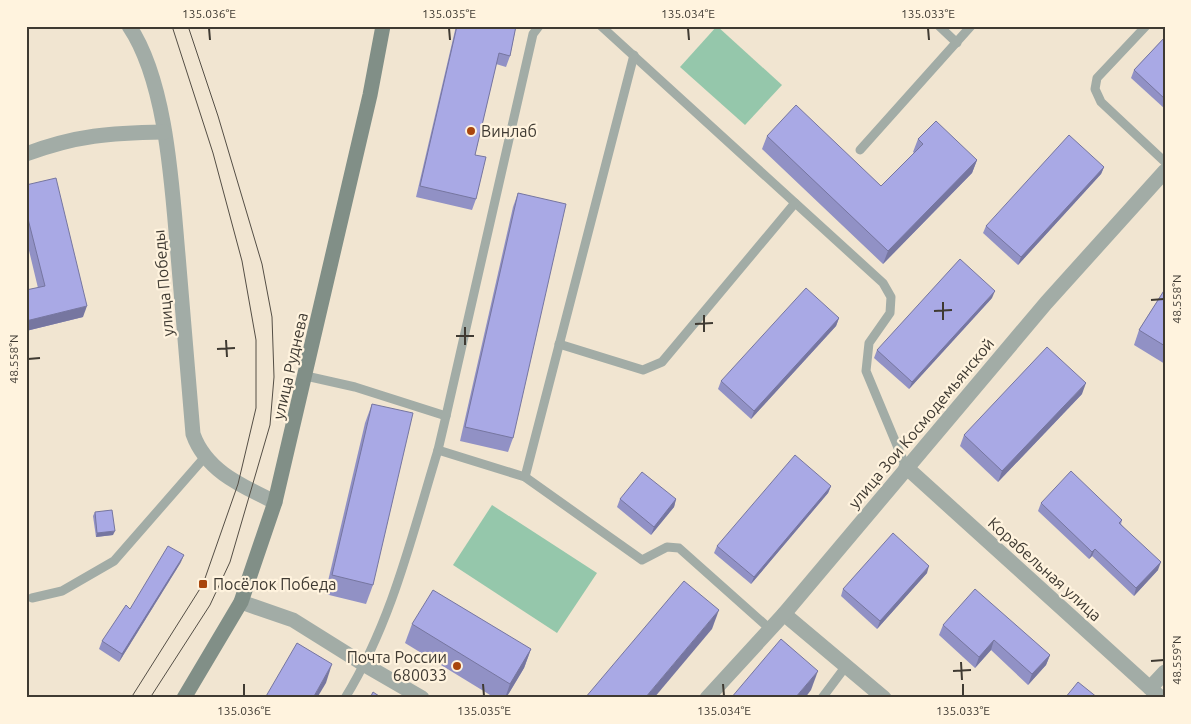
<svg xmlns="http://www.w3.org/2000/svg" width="1191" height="724" font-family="Ubuntu,sans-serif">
<rect width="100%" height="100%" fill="#f1e5d1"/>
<g fill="#95c7ab">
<polygon points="717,26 782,85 745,125 680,67"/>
<polygon points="492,505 597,573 557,633 453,565"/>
</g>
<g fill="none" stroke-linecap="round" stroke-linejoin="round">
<g stroke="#a2aca6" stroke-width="9">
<polyline points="601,26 883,283 891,297 890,313 869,343 866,371 906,467"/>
<polyline points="939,26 957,43"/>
<polyline points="1146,26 1097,78 1095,89 1101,102 1165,162"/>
<polyline points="860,150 971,26"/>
<polyline points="559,344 643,370 662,362 795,203"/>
<polyline points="306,376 355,387 446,416 438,450 525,477 642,560 667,547 679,548 770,629"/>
<polyline points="446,416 533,34 539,26"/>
<polyline points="525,477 634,55"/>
<polyline points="32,598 62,591 114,561 204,458"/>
<path d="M345,698C392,622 412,535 438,450"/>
<polyline points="822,698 846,666"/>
</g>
<g stroke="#a2aca6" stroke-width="15">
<path d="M129,26C167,82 172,188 178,255C183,315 188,374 193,434C206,471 242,486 275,502"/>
<path d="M26,154C77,135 110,133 164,132"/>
<polyline points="906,467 1161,698"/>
<polyline points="241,602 293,620 365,665 422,698"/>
<polyline points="784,614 884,698"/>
<polyline points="1150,688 1165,672"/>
<polyline points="707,698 784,614 1046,303 1165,171"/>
</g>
<polyline stroke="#818f87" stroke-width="15" points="184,698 241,602 275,502 370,95 383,26"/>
<g stroke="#544e45" stroke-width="1">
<polyline points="131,698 203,584 238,484 256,408 256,340 242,261 213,153 172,26"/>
<polyline points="150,698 210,605 230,562 270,425 274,377 272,317 262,264 218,116 188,26"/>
</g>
</g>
<g fill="#9191c5">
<polygon points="456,26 516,26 510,56 506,67 496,64 475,155 476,199 472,210 416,197"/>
<polygon points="1165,37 1165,109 1131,78 1134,70"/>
<polygon points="767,136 881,186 914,153 913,152 918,139 977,160 972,173 883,264 762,149"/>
<polygon points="1104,167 1101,174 1018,265 983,233 986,226"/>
<polygon points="26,185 83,317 26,331 26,290 38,288 26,238"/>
<polygon points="518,193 513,438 508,452 460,441 513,207"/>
<polygon points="1165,289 1165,364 1134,345 1139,330"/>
<polygon points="992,298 909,389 874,358 877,350"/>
<polygon points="839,318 836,326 751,419 718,389 721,381"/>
<polygon points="1082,394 998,482 960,446 964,435"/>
<polygon points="372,404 373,585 366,604 325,594 365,423"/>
<polygon points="831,486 828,493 751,584 714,553 717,546"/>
<polygon points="620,499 676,499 674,507 651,535 617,507"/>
<polygon points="1041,503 1122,520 1121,524 1158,570 1134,596 1092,556 1089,559 1038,511"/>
<polygon points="95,512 113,535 96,537 93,516"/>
<polygon points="181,562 119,662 99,649 102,641"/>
<polygon points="927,573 877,629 841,596 843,589"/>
<polygon points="412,624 531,649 524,668 506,698 495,698 405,643"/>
<polygon points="943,625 1050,655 1046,665 1028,685 991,650 975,668 939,635"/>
</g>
<g fill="#7676a0">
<polygon points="977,160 972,173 883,264 888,251"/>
<polygon points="1104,167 1101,174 1018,265 1021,257"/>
<polygon points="995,291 992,298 909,389 912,382"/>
<polygon points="87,306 83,317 26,331 26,321"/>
<polygon points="839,318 836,326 751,419 754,411"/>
<polygon points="1086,383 1082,394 998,482 1002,471"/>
<polygon points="831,486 828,493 751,584 754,577"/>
<polygon points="676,499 674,507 651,535 654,527"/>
<polygon points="115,531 113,535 96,537 97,533"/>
<polygon points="1095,549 1092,556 1089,559 1092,552"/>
<polygon points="184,555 181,562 119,662 122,654"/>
<polygon points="1161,562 1158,570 1134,596 1136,588"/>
<polygon points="929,566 927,573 877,629 880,621"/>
<polygon points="719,610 712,629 654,698 645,698"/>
<polygon points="994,640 991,650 975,668 979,657"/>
<polygon points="531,649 524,668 506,698 505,698 510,684"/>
<polygon points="1050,655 1046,665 1028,685 1032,674"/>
<polygon points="332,664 326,683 317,698 313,698"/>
<polygon points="818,671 811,690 805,698 795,698"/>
</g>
<g fill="#a9a9e5" stroke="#7676a0">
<polygon points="457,26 516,26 510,56 499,53 475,155 486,157 476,199 420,186"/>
<polygon points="1165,37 1165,99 1134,70"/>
<polygon points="796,105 881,186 923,144 918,139 936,121 977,160 888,251 767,136"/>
<polygon points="1069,135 1104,167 1021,257 986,226"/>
<polygon points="56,178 87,306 26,321 26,290 45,286 26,211 26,185"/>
<polygon points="518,193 566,204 513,438 465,427"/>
<polygon points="960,259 995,291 912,382 877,350"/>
<polygon points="806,288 839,318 754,411 721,381"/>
<polygon points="1165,289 1165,346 1139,330"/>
<polygon points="1047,347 1086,383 1002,471 964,435"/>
<polygon points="372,404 413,413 373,585 332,575"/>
<polygon points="795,455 831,486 754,577 717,546"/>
<polygon points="1071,471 1122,520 1119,523 1161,562 1136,588 1095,549 1092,552 1041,503"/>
<polygon points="642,472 676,499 654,527 620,499"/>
<polygon points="112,510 115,531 97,533 95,512"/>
<polygon points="893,533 929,566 880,621 843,589"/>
<polygon points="168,546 184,555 122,654 102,641 126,605 130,609"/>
<polygon points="684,581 719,610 645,698 585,698"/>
<polygon points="975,589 1050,655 1032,674 994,640 979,657 943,625"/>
<polygon points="433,590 531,649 510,684 412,624"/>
<polygon points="781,639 818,671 795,698 731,698"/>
<polygon points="297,643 332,664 313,698 265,698"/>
<polygon points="1078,682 1098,698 1065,698"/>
<polygon points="373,692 382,698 370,698"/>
</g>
<path fill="none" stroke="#3f3a32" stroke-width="2" d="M209,28L210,40M449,28L450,40M688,28L689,40M928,28L929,40M1151,300L1164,299M943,302V320M934,311L952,310M704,315V332M695,324L713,323M465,327V345M456,336H474M226,340L227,357M217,349L235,348M28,359L40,358M1151,661L1164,660M961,662L962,680M953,671L971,670M244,684V696M483,684L484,696M723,684L724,696M963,684V696"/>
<g fill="#a9460d" stroke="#fff3de" stroke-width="2">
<circle cx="471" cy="131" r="5"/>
<rect x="198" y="579" width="10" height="10" rx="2.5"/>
<circle cx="457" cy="666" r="5"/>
</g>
<g text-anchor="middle" stroke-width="4.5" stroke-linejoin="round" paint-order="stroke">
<g font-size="16" fill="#3f3a32" stroke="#fff3de" text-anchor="start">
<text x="481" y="137">Винлаб</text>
<text x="213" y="590">Посёлок Победа</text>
<text x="447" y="663" text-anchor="end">Почта России<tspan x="447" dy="18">680033</tspan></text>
</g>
<g font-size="16" fill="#3f3a32" stroke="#fff3de">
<text transform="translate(163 283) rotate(-95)" y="6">улица Победы</text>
<text transform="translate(290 366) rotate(-77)" y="6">улица Руднева</text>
<text transform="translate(921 423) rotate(-50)" y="6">улица Зои Космодемьянской</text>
<text transform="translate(1045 569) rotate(42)" y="6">Корабельная улица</text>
</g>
</g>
<rect width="1191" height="724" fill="none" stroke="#fff3de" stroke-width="55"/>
<rect x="28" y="28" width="1136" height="668" fill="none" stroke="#3f3a32" stroke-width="2"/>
<g font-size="12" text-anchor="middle" fill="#3f3a32">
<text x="209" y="18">135.036°E</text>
<text x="449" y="18">135.035°E</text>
<text x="688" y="18">135.034°E</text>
<text x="928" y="18">135.033°E</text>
<text transform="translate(1177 299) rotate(-90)" y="4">48.558°N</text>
<text transform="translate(14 359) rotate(-90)" y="4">48.558°N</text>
<text transform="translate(1177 660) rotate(-90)" y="4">48.559°N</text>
<text x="244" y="715">135.036°E</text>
<text x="484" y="715">135.035°E</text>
<text x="724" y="715">135.034°E</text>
<text x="963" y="715">135.033°E</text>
</g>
</svg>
